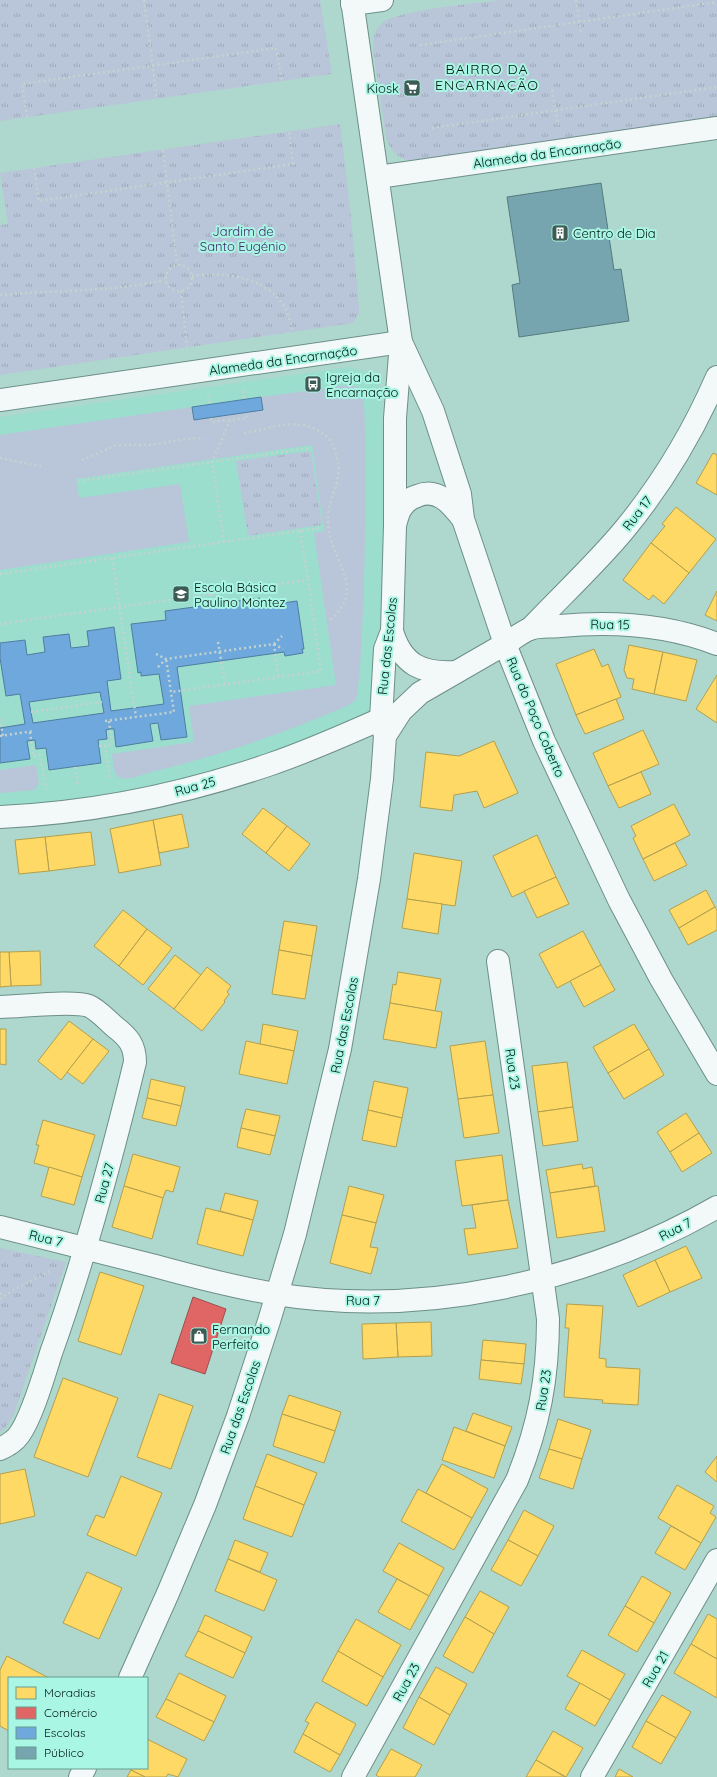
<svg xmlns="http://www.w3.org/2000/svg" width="717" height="1777" font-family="Quicksand,sans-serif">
<defs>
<pattern id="park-tufts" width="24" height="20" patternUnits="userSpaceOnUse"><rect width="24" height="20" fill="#b9c5d9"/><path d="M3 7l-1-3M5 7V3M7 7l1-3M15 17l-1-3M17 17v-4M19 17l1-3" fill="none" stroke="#9da8b9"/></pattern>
</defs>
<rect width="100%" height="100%" fill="#aed8ce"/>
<polygon fill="#9bdece" points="349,367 364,371 371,375 380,387 382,395 384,547 379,669 371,711 366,716 324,737 142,793 0,811 0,417"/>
<g fill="#b9c5d9">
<path d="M349,385C354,386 359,387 362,392C370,409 364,681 356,700L349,705C284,733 219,756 151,772C143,774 125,782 118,777C113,773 113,760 112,754L194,742L189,706L336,685L314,533L324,531L312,445L76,479L79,498L180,484L189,542L0,570V435L192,407L194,420L263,410L261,397Z"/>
<polygon points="36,765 39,783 35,790 0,793 0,770"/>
</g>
<g fill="url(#park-tufts)">
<polygon points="0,0 320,0 332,74 0,121"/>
<path d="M502,0H717V120L411,162C397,157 390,151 386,137L373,49C373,40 374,31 381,24C395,10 479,3 502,0Z"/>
<polygon points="340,124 350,208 359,307 359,313 353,323 0,375 0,225 8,224 0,173"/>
<polygon points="311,451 322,525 248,536 236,461"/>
<polygon points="0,1248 66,1262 14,1414 6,1427 0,1432"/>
</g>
<g fill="#ffd966" stroke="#b29f4d">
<polygon points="713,453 717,455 717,495 696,483"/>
<polygon points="676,507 716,539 689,573 651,543 665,526 662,524"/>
<polygon points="651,543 689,573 664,604 653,595 649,600 623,580"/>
<polygon points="717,591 717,621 705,615"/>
<polygon points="629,645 663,652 654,694 632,689 634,679 627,678 624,670"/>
<polygon points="594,649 602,667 608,664 621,697 576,715 556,664"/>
<polygon points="663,652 697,660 686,701 654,694"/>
<polygon points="717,675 717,723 696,709"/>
<polygon points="616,699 624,719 585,734 576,715"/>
<polygon points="643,730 659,764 608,786 593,753"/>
<polygon points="494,741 518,793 484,808 477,791 454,795 452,811 420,807 426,752 459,756"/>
<polygon points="641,772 651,794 619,808 608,786"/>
<polygon points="674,804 690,835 643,859 633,838 636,836 631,826"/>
<polygon points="263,808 287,826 266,853 242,834"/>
<polygon points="182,814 189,847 159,853 153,820"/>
<polygon points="153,820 161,865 119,873 110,829"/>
<polygon points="287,826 310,844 289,871 266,853"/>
<polygon points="91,832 95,865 49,871 45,837"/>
<polygon points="537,835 556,877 512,897 493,856"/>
<polygon points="45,837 49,871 19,874 15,840"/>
<polygon points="675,843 687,865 654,881 643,859"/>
<polygon points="414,853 462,861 455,906 407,899"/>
<polygon points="556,877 569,904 537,918 524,891"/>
<polygon points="706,890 715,907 679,928 669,910"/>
<polygon points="407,899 442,904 438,934 402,928"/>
<polygon points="715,907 717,910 717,930 688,945 679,928"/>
<polygon points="123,910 147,929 119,966 94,946"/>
<polygon points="284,921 317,926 312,956 279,950"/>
<polygon points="147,929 172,948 143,985 119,966"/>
<polygon points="583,931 601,965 557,988 539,954"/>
<polygon points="279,950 312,956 305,999 272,994"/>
<polygon points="40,951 41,985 11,986 9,952"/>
<polygon points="0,952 9,952 11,986 0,987"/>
<polygon points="175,955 201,975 174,1009 148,989"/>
<polygon points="601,965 615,990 584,1007 570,981"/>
<polygon points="207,967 231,986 227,992 229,994 224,1001 225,1002 202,1031 174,1009"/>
<polygon points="398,972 441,979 435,1011 390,1003 393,984 396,985"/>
<polygon points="390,1003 442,1012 436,1048 383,1039"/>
<polygon points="69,1021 93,1039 61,1080 38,1061"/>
<polygon points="263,1024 298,1031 294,1051 260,1044"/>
<polygon points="634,1024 649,1049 608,1073 593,1047"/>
<polygon points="0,1029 6,1029 6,1065 0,1064"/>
<polygon points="93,1039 109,1051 83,1084 67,1072"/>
<polygon points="246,1041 294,1051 287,1084 239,1074"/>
<polygon points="485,1041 493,1095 458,1099 450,1046"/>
<polygon points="649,1049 664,1075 624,1099 608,1073"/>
<polygon points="567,1062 573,1107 538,1112 532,1066"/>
<polygon points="151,1079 185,1087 181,1106 147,1098"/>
<polygon points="374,1081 408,1088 402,1118 368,1110"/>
<polygon points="493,1095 499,1133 464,1138 458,1099"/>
<polygon points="147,1098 181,1106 176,1126 142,1118"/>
<polygon points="573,1107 578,1141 543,1146 538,1112"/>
<polygon points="246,1109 280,1116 275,1136 241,1128"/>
<polygon points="368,1110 402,1118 396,1147 362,1140"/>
<polygon points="686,1113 699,1133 670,1152 657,1132"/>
<polygon points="43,1120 95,1135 82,1177 34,1163 39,1145 36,1145"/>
<polygon points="241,1128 275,1136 270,1155 237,1147"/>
<polygon points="699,1133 712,1153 682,1172 670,1152"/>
<polygon points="133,1154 180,1167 173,1192 166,1190 163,1198 124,1186"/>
<polygon points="502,1155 508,1200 462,1206 455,1161"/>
<polygon points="582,1164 583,1169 592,1167 595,1186 550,1193 546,1170"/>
<polygon points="49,1167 82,1177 74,1205 41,1196"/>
<polygon points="124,1186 163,1198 152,1239 112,1227"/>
<polygon points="349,1186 384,1195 376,1223 342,1215"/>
<polygon points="598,1186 605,1231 557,1238 550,1193"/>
<polygon points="225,1193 258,1201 253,1220 220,1211"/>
<polygon points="508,1200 518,1248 468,1255 464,1229 476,1228 472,1205"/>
<polygon points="206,1208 253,1220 243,1256 197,1244"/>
<polygon points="342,1215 376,1223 370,1247 378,1248 371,1274 330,1263"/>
<polygon points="686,1246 702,1278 670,1292 655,1260"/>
<polygon points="655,1260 670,1292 638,1307 623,1275"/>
<polygon points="100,1272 144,1286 121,1355 78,1341"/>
<polygon points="567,1304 603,1306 599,1358 606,1359 606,1367 640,1369 638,1405 602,1403 603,1400 564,1397 569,1328 565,1328"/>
<polygon points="431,1322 432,1356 398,1357 396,1323"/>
<polygon points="396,1323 398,1357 363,1359 362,1324"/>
<polygon points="483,1340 526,1344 524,1364 481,1360"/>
<polygon points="481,1360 524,1364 521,1384 479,1379"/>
<polygon points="63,1378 118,1398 88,1477 34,1457"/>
<polygon points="159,1394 193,1406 171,1469 137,1457"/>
<polygon points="289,1395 341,1412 335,1431 282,1414"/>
<polygon points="473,1413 512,1427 505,1446 466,1431"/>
<polygon points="282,1414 335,1431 324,1463 273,1446"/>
<polygon points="558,1419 591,1430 582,1459 549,1449"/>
<polygon points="454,1427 505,1446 494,1478 442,1460"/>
<polygon points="549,1449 582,1459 573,1489 539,1478"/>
<polygon points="267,1454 317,1473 304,1505 255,1486"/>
<polygon points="717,1456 717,1482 705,1472"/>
<polygon points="442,1464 488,1489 472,1518 426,1493"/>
<polygon points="25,1469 35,1516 0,1524 0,1474"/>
<polygon points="121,1476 162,1493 136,1556 87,1535 96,1515 104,1518"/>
<polygon points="677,1485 714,1506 710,1513 716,1517 701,1543 658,1518"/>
<polygon points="255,1486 304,1505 292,1537 243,1519"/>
<polygon points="418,1489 472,1518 454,1550 401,1521"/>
<polygon points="524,1510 554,1526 538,1556 508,1540"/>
<polygon points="671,1526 701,1543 685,1570 655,1553"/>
<polygon points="235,1540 268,1553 260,1572 228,1559"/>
<polygon points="508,1540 538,1556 521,1586 491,1570"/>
<polygon points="399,1543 444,1568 429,1596 383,1571"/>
<polygon points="228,1559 277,1580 264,1611 215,1591"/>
<polygon points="87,1572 122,1588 99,1639 63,1623"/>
<polygon points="642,1576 671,1593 654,1623 625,1606"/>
<polygon points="397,1579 429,1596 410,1630 378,1612"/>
<polygon points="480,1591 509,1607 494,1634 465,1617"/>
<polygon points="625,1606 654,1623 637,1652 608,1635"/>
<polygon points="708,1614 717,1619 717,1659 691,1644"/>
<polygon points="205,1615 252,1637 245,1653 198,1631"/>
<polygon points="465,1617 494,1634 473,1673 443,1656"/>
<polygon points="356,1619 401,1645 383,1677 338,1651"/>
<polygon points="198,1631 245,1653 233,1678 185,1656"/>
<polygon points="691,1644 717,1659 717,1698 674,1673"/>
<polygon points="582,1650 625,1674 610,1700 567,1676"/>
<polygon points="338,1651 383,1677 367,1706 322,1681"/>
<polygon points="7,1656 49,1678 9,1678 9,1731 0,1726 0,1670"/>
<polygon points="436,1667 467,1684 450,1715 419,1697"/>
<polygon points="179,1673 226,1696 214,1722 166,1699"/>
<polygon points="580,1683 610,1700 595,1726 565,1709"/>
<polygon points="662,1695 691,1712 676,1738 646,1721"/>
<polygon points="419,1697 450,1715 434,1745 403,1728"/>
<polygon points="166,1699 214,1722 204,1741 156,1717"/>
<polygon points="316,1702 356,1724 340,1755 303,1734 309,1723 305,1721"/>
<polygon points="646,1721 676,1738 661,1764 632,1747"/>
<polygon points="553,1731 583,1748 566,1777 536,1760"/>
<polygon points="303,1734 340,1755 330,1772 294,1752"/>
<polygon points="147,1739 187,1759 178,1777 168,1774 166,1777 145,1777 131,1770 132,1768 147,1768"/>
<polygon points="391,1749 422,1765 415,1777 379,1777 376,1775"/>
<polygon points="536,1760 565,1777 526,1777"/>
<polygon points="619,1769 633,1777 615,1777"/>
<polygon points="131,1770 145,1777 127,1777"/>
</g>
<polygon fill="#e06666" stroke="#9d4f4d" points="193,1297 226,1309 205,1374 171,1363"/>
<g fill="#6fa8dc" stroke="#4e7d9f" fill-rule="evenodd">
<polygon points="261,397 263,410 194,420 192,407"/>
<path d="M260,598L261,606L297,601L304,649H302L303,653L285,656L284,652L177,667L187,737L161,740L158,723L150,724L153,741L116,747L114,729H110L106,730L107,739L98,740L101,763L49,770L46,748L36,749L35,740L27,741L30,759L0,763V728L25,724L20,694L6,696L0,658V643L25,640L27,655L45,652L43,637L69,634L71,648L89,646L87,631L114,627L121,679L107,681L111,711L164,704L159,674L141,676V672L138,673L131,624L166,620L165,611ZM100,692L104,713L33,723L29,702Z"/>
</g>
<polygon fill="#76a5af" stroke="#537b80" points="601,183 614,270 621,269 629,321 519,337 512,285 520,283 507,197"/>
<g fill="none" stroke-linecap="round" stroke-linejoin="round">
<g stroke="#6d8f88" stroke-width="24">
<g id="minor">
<path d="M530,629C561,596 595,565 624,530C662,484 693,432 717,377"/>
<path d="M505,644C513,639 521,633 529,629C537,626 550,627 560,626C614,621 666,624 717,644"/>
<path d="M0,817C92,813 184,794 271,764C309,751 345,735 381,719"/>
<path d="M0,1007C20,1007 73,1000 89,1006C98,1010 107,1020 115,1027C128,1037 135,1045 135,1062C111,1161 85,1258 51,1353C44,1375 32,1417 19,1435C14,1442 8,1445 0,1449"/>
<path d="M0,1227C52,1240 104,1253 155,1266C195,1277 235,1287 275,1294C425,1318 586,1282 717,1207"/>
<polyline points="130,1678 168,1593 205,1505 238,1416 269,1321 295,1234 340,1049 369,879 382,779 385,736 381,719 385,649 392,631 395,525 395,418 401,342"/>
<polyline points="80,1777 85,1768"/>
<path d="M353,1777L517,1480C539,1425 548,1378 548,1319L498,961"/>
<polyline points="592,1777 717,1560"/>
</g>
</g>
<g stroke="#6d8f88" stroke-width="24">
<g id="tertiary">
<polyline points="352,0 401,342 433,411 460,494 463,519 505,644 544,741 619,900 661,979 717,1074"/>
<polyline points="352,4 382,0"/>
<polyline points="378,177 717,128"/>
<polyline points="0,400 401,342"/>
<path d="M395,525C397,519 398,512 402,507C405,502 411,498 417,496C438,487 451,504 463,519"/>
<path d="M392,631C402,665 422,674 456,672"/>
<polyline points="385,736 401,711 420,693 505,644"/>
</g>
</g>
<g stroke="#c5d3cf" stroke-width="2.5" stroke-dasharray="2 3" stroke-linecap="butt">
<polyline points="144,0 157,99"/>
<polyline points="576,0 581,34"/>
<polyline points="420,45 717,2"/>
<polyline points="552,90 558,125"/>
<polyline points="27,117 22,84 276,48 282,81"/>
<polyline points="432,128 717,87"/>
<polyline points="163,150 177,264"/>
<polyline points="34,168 39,201 293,164 289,132"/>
<circle cx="179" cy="278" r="13"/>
<path d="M192,276C223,271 266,277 284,306C289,314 290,323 293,332"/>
<polyline points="181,291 187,347"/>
<path d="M0,295C55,290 111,292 165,280"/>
<polyline points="243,391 244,400"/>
<polyline points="208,396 210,405"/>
<polyline points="211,418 212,422 247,418 246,413"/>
<path d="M244,433C273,429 299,414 326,436C331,440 335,448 336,454C345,482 327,497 328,522C328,558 369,588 330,620"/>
<polyline points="0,458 44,467"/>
<polyline points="82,460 117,445 150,445 185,439 204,438"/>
<polyline points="78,481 310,448"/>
<polyline points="300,531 308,580"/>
<polyline points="224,542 212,462 230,420"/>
<polyline points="112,558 136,717"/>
<polyline points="0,574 320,528"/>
<polyline points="211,594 213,604"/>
<polyline points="0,624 308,580 321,671 171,692"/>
<polyline points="218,642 225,684"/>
<polyline points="274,644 278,677"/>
<polyline points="274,644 283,649"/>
<polyline points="156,654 166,659 274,644 282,636"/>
<polyline points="158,667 166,659"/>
<polyline points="31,712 102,702"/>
<polyline points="0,719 3,736"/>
<polyline points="105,721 174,712 166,659"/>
<polyline points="109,721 112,744 105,746 110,780"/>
<polyline points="30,732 33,756 40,755 46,789"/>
<polyline points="0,736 34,731"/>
<polyline points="99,746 105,746"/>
<polyline points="75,767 78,784"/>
<polyline points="0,1293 3,1297"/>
<polyline points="0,1299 15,1289 52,1270"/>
</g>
<use href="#minor" stroke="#f3f9f8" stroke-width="22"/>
<use href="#tertiary" stroke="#f3f9f8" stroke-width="22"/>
</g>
<defs>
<g id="supermarket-square" transform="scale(0.9)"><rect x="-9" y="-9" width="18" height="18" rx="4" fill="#3d5b54" stroke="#aaf6e4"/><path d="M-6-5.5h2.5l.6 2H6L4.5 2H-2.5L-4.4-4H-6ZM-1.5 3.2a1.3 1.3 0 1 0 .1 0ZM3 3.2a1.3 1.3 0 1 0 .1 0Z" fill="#fff"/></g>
<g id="building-square" transform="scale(0.9)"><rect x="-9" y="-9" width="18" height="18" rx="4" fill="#3d5b54" stroke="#aaf6e4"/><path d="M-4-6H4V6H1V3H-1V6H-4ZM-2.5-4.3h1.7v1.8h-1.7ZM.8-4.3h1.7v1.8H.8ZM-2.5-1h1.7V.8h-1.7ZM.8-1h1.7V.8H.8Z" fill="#fff"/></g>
<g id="bus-square" transform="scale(0.9)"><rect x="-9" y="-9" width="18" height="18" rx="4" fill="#3d5b54" stroke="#aaf6e4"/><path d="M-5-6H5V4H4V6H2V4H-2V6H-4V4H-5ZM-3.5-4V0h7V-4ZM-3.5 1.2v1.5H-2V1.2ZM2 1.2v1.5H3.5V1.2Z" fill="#fff"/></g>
<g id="school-square" transform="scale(0.9)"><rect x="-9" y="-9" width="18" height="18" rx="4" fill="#3d5b54" stroke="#aaf6e4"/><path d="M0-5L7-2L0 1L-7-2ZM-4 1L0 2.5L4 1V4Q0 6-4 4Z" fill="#fff"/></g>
<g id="shop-square" transform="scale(0.9)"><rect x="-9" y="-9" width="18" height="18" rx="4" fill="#3d5b54" stroke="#aaf6e4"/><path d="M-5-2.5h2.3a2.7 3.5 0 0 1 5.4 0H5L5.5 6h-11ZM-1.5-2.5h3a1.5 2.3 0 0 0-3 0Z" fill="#fff"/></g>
</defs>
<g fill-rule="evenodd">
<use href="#supermarket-square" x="412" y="88"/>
<use href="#building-square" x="560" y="233"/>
<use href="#bus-square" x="313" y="384"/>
<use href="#school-square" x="181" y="594"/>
<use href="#shop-square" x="199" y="1336"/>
</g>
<g text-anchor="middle" stroke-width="4" stroke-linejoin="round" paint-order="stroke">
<g font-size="13" fill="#001812" stroke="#aaf6e4" text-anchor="start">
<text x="399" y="93" text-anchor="end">Kiosk</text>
<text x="573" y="238">Centro de Dia</text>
<text x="326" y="382">Igreja da<tspan x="326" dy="15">Encarnação</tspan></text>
<text x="194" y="592">Escola Básica<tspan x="194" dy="15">Paulino Montez</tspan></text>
<text x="212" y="1334">Fernando<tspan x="212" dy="15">Perfeito</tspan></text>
</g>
<g font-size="13" fill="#001812" stroke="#aaf6e4">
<text transform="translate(547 153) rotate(-8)" y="5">Alameda da Encarnação</text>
<text transform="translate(283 360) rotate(-8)" y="5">Alameda da Encarnação</text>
<text transform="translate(637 513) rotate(-52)" y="5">Rua 17</text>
<text transform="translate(610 624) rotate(1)" y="5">Rua 15</text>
<text transform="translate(387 646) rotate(-84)" y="5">Rua das Escolas</text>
<text transform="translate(536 717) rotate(67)" y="5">Rua do Poço Coberto</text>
<text transform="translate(195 786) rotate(-15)" y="5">Rua 25</text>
<text transform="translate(344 1025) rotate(-79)" y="5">Rua das Escolas</text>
<text transform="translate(513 1069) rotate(82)" y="5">Rua 23</text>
<text transform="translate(104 1183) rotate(-75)" y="5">Rua 27</text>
<text transform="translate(675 1229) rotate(-27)" y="5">Rua 7</text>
<text transform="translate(46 1238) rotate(14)" y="5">Rua 7</text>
<text x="363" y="1305">Rua 7</text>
<text transform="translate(543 1390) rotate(-81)" y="5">Rua 23</text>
<text transform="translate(240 1407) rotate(-71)" y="5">Rua das Escolas</text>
<text transform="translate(655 1669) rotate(-60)" y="5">Rua 21</text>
<text transform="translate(406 1682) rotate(-61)" y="5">Rua 23</text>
</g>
<g font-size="13" fill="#43296d" stroke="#aaf6e4">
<text x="243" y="236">Jardim de<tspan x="243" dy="15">Santo Eugénio</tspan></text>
</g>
<g font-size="14" letter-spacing="1" fill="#001812" stroke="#aaf6e4">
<text x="487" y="74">BAIRRO DA<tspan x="487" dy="16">ENCARNAÇÃO</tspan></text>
</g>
</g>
<rect x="8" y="1677" width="140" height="92" fill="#aaf6e4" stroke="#669d90"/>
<rect x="16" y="1687" width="20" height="12" fill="#ffd966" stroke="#669d90"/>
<text x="44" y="1697" font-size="12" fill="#001812">Moradias</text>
<rect x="16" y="1707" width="20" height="12" fill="#e06666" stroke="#669d90"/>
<text x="44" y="1717" font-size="12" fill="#001812">Comércio</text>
<rect x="16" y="1727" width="20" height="12" fill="#6fa8dc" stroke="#669d90"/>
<text x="44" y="1737" font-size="12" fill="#001812">Escolas</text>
<rect x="16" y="1747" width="20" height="12" fill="#76a5af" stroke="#669d90"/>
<text x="44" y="1757" font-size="12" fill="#001812">Público</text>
</svg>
